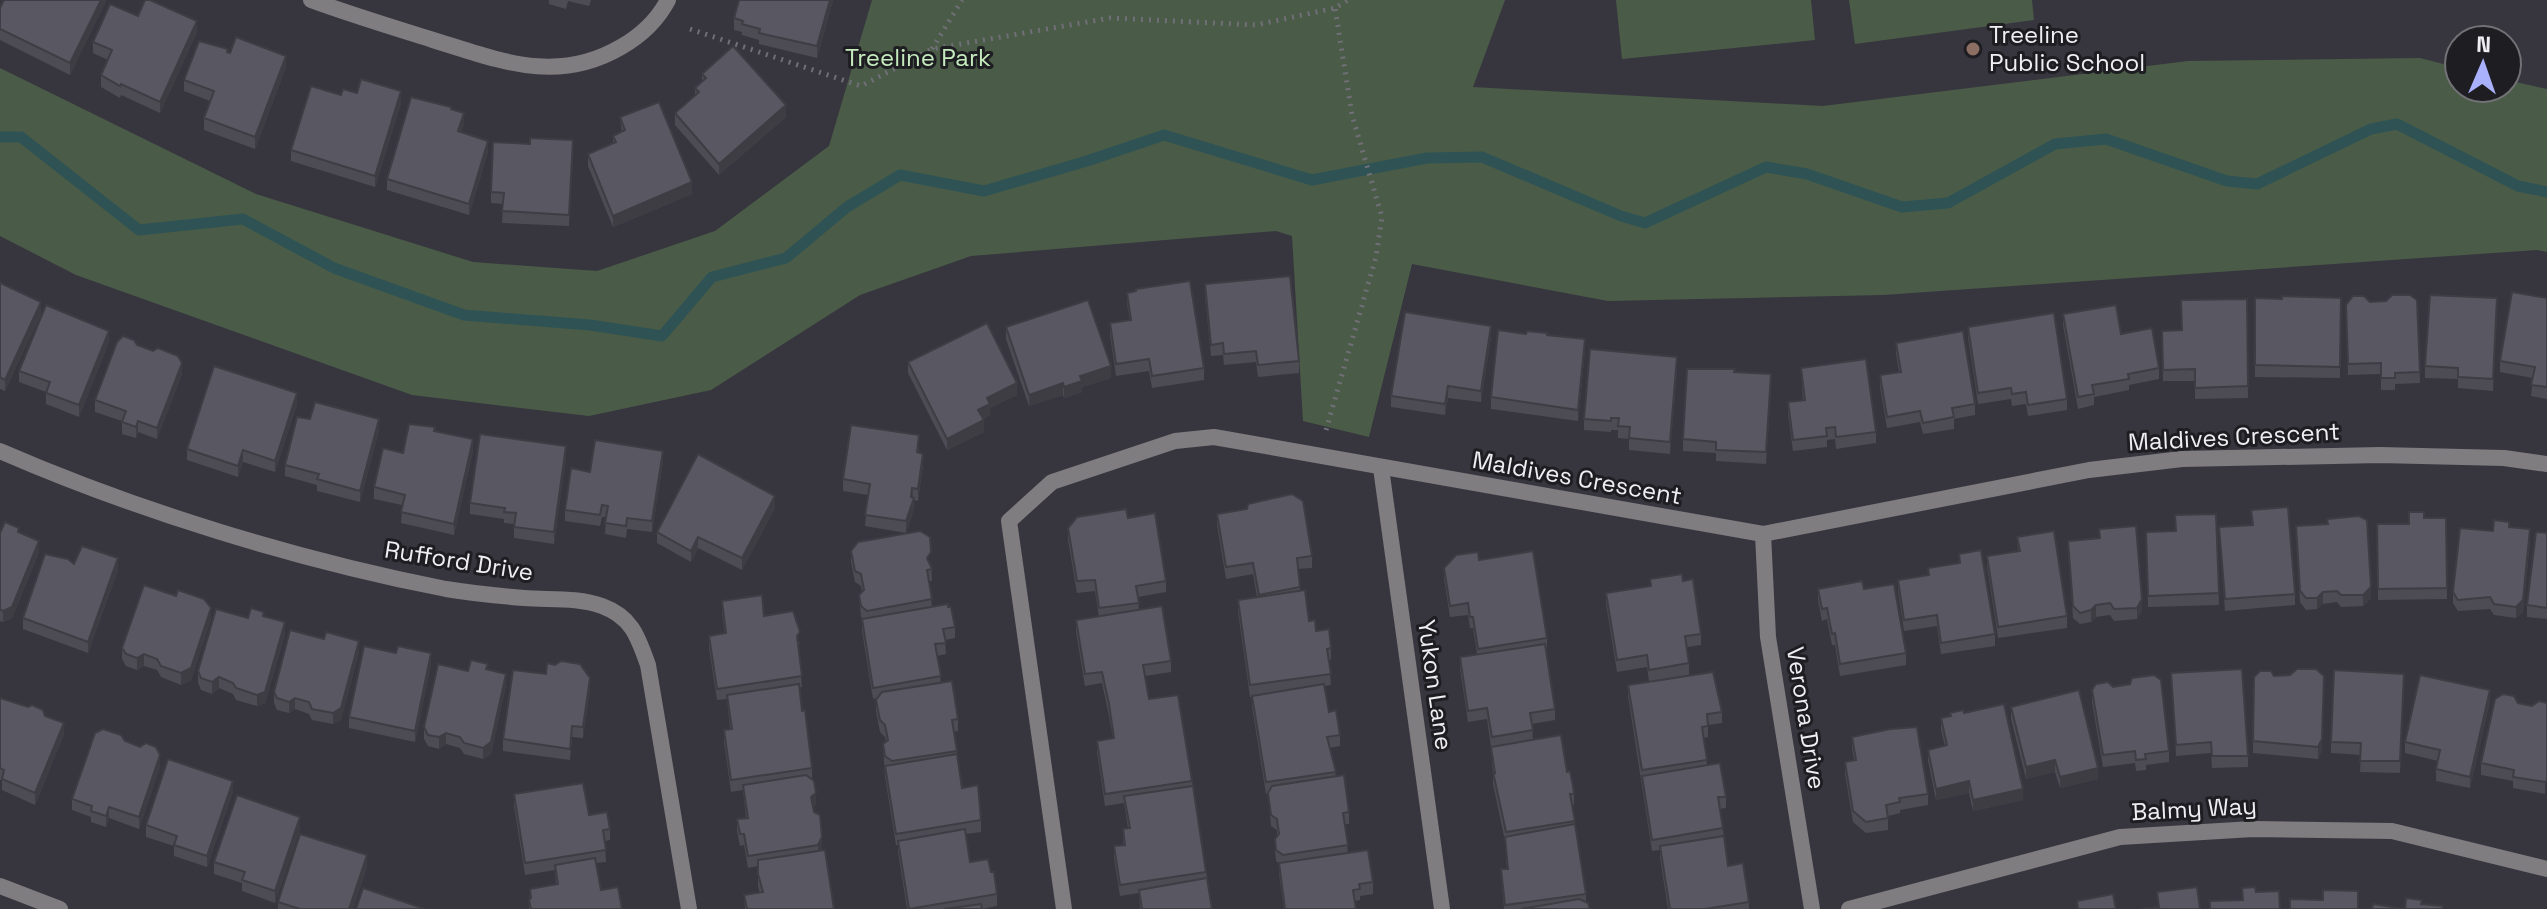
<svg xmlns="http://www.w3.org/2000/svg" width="2547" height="909" font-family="'Space Grotesk',sans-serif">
<rect width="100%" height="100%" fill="#37363f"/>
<g fill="#4a5c47">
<polygon points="872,0 1505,0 1473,87 1823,106 2188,61 2420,58 2459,68 2459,88 2507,88 2507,80 2547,89 2547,252 2537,250 1883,295 1608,301 1412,264 1369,437 1303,421 1292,236 1276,231 971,256 860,295 711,390 589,416 412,395 76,275 0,236 0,68 256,194 473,262 597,271 715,231 829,146"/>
<polygon points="1616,0 1811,0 1815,40 1622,59"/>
<polygon points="1849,0 2032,0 2034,20 1855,44"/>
</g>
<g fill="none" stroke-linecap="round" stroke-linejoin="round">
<polyline stroke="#2f5355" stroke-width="11" points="0,137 21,137 139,230 243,219 334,268 464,315 590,325 662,336 712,277 786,258 847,207 900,175 984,191 1087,161 1164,135 1312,180 1427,158 1482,157 1621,216 1645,223 1766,167 1807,174 1902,207 1948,203 2055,144 2106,139 2227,181 2257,184 2371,129 2397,124 2518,186 2547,192"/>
<g stroke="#706f77" stroke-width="5" stroke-dasharray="2 6" stroke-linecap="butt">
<polyline points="690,29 861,86 932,49 1110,18 1256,25 1335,8 1348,0"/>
<polyline points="932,49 962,0"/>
<polyline points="1326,430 1376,257 1382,217 1352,115 1335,8"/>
</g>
<g stroke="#807d80" stroke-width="16">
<path d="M311,0C352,15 392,27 433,40C499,60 556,85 621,47C642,35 657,21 668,0"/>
<path d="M0,451C138,511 298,560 446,589C471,593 498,596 524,598C549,600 578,597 602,606C632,617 638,637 648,665L689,909"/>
<polyline points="1381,468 1442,909"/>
<polyline points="1763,534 1768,637 1812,909"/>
<polyline points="0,886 60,909"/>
<polyline points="1064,909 1009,521 1052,482 1175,441 1214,437 1763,534 2089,470 2182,459 2380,455 2504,458 2547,464"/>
<polyline points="1849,909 2120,837 2253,829 2392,831 2547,869"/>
</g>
</g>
<g fill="#4d4b53">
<polygon points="106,0 70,75 0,40 0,8"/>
<polygon points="549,0 591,0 589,6 568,1 566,9 549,4"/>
<polygon points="833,0 817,58 759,44 759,40 742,35 742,32 734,30 734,18"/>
<polygon points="138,16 197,32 160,113 121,95 120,98 101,87 101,75 108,60 93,53 93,42"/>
<polygon points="228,52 286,67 255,149 204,130 204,118 210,101 184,91 184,80"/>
<polygon points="702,74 786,117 719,175 675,125 675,113 695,96 695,88 702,82"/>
<polygon points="357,93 401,103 375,187 291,161 291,150 341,95"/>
<polygon points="451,109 464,125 461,132 488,152 469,215 387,190 387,179"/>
<polygon points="620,117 692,194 613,227 588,166 588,154 613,144 613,136 622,132"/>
<polygon points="530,144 573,152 569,226 502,223 503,204 491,203 491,192"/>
<polygon points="0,283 41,314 5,391 0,389"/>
<polygon points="1205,284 1299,361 1299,373 1258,377 1256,362 1224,365 1223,355 1211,356 1205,296"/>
<polygon points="1127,293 1204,368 1204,380 1152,388 1149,371 1116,376 1110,335 1110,323 1130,320 1127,304"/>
<polygon points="2255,298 2341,298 2340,378 2255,377"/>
<polygon points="2547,298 2547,399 2531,396 2533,378 2500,372 2500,361"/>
<polygon points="2247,299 2248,398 2195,399 2195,381 2163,381 2162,331 2182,330"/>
<polygon points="2417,300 2420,383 2395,384 2395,390 2381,390 2381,374 2348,375 2346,305 2370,302"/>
<polygon points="2497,310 2493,391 2458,388 2458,379 2425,378 2425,366"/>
<polygon points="2063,314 2121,334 2159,368 2159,379 2129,385 2129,390 2094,397 2094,405 2078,409 2063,325"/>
<polygon points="1006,327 1111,378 1082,387 1082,392 1064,398 1063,395 1029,406 1006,339"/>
<polygon points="1968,327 2067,399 2067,410 2028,416 2026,404 2012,406 2011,399 1978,404 1968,338"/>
<polygon points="1547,335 1585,350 1578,421 1491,409 1491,397"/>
<polygon points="1491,337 1481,402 1448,398 1445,415 1391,407 1391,396"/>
<polygon points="109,342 79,417 46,404 46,392 19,382 19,371"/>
<polygon points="1896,343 1975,404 1975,415 1954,419 1954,429 1923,434 1920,422 1887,428 1880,387 1880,375 1899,372 1896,354"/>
<polygon points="137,345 182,374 157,439 138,432 136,438 122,434 122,421 95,412 95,400"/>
<polygon points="908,362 1017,395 990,408 990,415 983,419 984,432 947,450 908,373"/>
<polygon points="1677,368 1670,454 1629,450 1629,439 1618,438 1618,430 1611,430 1611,432 1584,430 1584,419"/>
<polygon points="1801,368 1876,432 1876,443 1836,449 1835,439 1827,440 1827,447 1793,451 1788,414 1788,402 1803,401"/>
<polygon points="1735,372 1771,386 1766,464 1716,461 1716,453 1683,451 1683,439"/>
<polygon points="297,404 275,472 243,462 238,477 187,460 187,449"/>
<polygon points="310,419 379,430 360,502 317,491 317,485 285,476 285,465"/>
<polygon points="435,431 473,451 454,535 401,523 402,505 374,499 374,487 403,453"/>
<polygon points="919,447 918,453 923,465 918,501 914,500 914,509 906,533 865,526 868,495 843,491 843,479"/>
<polygon points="566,457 554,544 514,538 514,524 504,523 504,519 470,514 470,503"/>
<polygon points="663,462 652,532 627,529 626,538 605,534 606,517 602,517 600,526 565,521 565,510 590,472"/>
<polygon points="775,508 742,570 698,548 691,562 657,543 657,532"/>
<polygon points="2251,510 2295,594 2295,605 2225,611 2219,527 2252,525"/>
<polygon points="1217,514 1312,556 1312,568 1298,569 1300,591 1309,621 1331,648 1331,660 1329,660 1331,685 1325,686 1329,712 1340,735 1340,746 1329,748 1336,776 1349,812 1349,824 1345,824 1348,853 1373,882 1373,894 1360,896 1360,900 1355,901 1356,909 1284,909 1279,874 1279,863 1276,861 1275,851 1275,839 1277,835 1277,830 1271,826 1268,793 1266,794 1252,707 1252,697 1250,697 1238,612 1238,600 1257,597 1253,574 1226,579 1217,525"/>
<polygon points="2216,514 2219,605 2148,607 2146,532 2175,531"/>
<polygon points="1128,518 1166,581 1166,592 1138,597 1139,610 1171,661 1171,672 1145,676 1149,699 1192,781 1212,909 1140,909 1139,893 1120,896 1114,858 1114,846 1123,845 1123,829 1128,828 1124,803 1105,806 1097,752 1097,741 1113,738 1109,716 1102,683 1085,686 1076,632 1076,620 1099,617 1095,591 1077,593 1068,540 1068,528"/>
<polygon points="2424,518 2446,518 2447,599 2378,600 2377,524 2409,524"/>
<polygon points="2296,526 2371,598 2363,606 2341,607 2337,602 2323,604 2317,609 2306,610 2300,602"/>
<polygon points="2509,527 2530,541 2523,612 2516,618 2494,615 2490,609 2458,611 2453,603 2453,592 2493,531"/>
<polygon points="0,533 19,533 39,552 12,618 3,622 0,621"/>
<polygon points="2547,533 2547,619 2527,617 2527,605"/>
<polygon points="2017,537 2067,616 2067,628 1998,638 1987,567 1987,556 2018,551"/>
<polygon points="2068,541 2142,610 2137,619 2114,621 2110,615 2096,617 2091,622 2080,624 2073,618"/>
<polygon points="851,551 931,563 932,581 929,581 932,607 955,627 955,638 945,640 946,654 937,656 941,683 958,719 958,731 954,732 962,788 981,820 981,832 966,834 970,862 991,872 997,894 997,906 982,909 907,909 898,852 898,845 896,845 885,777 883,744 886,741 885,737 880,732 876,711 876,700 877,698 873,699 862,631 862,619 863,619 861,617 859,595 862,592 861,586 855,582 851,562"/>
<polygon points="1959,554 1995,634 1995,646 1941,654 1937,626 1904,631 1898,592 1898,580 1928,575 1928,568 1959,563"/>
<polygon points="1479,560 1547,638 1547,649 1546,649 1555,709 1555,720 1532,724 1533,740 1567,772 1574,794 1574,805 1572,805 1575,825 1586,894 1586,902 1590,909 1504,909 1501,869 1507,869 1505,841 1493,784 1493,772 1491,747 1487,719 1468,722 1460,669 1460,657 1477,654 1473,628 1470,628 1468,615 1450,617 1444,579 1444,568"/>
<polygon points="74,564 118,570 88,653 23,629 23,618"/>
<polygon points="1650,579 1683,581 1701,634 1701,645 1687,647 1689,663 1689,675 1722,712 1722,723 1708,725 1708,737 1704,738 1707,765 1726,797 1726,808 1720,809 1728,866 1749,902 1749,909 1668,909 1660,858 1660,850 1652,851 1628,696 1628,685 1649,681 1647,667 1617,672 1606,604 1606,593 1650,586"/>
<polygon points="1818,589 1864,589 1906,653 1906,665 1840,676 1835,645 1832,645 1827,619 1822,621 1818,600"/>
<polygon points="722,601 764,616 800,643 798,646 802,687 799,688 812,768 812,779 816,804 813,807 834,909 745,909 744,895 760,893 758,886 758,866 748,868 744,845 740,846 737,831 737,819 746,818 743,790 731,792 724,742 724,730 730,729 727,699 717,700 709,648 709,636 725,634 722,613"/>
<polygon points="264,616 285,634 265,703 257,706 236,700 233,694 219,688 212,694 201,690 198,683 198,671 248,618"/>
<polygon points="211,619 191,680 181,685 161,677 157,670 144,666 137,670 126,666 122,659 122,648"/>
<polygon points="359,652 341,720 333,724 312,720 309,714 295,709 289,713 277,710 274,703 274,692"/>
<polygon points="431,664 415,742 349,728 349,717"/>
<polygon points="488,670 506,685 491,754 483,759 464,754 460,748 446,744 439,749 428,746 424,739 424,727 468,671"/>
<polygon points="2171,673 2248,756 2248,767 2212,768 2211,753 2176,756"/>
<polygon points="2254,677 2322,750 2318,759 2253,753"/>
<polygon points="2404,685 2400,773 2360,772 2361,755 2331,753 2331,742"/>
<polygon points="590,689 583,738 572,737 570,760 503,751 503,739"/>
<polygon points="2092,690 2169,751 2169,762 2146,765 2146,770 2136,771 2135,763 2103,767 2092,702"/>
<polygon points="0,698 28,707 45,716 64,734 35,805 2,790 2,780 0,780"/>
<polygon points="2490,701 2470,788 2436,781 2436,769 2438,761 2405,753 2405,742"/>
<polygon points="2518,703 2532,706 2547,703 2545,794 2513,788 2513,781 2481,775 2481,763"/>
<polygon points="2011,707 2098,779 2060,788 2055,772 2026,779 2011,719"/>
<polygon points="1950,713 1964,713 2023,800 1973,811 1969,793 1936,800 1928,761 1928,750 1945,746 1941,730 1941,718 1950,716"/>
<polygon points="1852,737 1928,794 1928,805 1900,810 1900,813 1888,816 1888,830 1866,833 1853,822 1845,774 1845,762 1854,760 1852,748"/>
<polygon points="125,741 160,767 139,829 109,818 106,827 91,822 91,817 72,810 72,799"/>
<polygon points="233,792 207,867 174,856 174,846 146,837 146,825"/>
<polygon points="514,794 589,815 610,829 610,840 605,841 606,862 596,863 601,890 622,909 529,909 530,889 556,884 555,870 525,875 514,806"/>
<polygon points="300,829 275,903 242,891 242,883 214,874 214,862"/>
<polygon points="367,867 353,909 278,909 278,902"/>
</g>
<g fill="#3e3d44">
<polygon points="101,0 106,0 106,2 70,75 70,63"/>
<polygon points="830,0 833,0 817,58 817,46"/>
<polygon points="197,21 197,32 160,113 160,102"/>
<polygon points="286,56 286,67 255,149 255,137"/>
<polygon points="401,91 401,103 375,187 375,176"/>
<polygon points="786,105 786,117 719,175 719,164"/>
<polygon points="464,113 464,125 458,143 458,131"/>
<polygon points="488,141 488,152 469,215 469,204"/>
<polygon points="692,182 692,194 613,227 613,216"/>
<polygon points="41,302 41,314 5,391 5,380"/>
<polygon points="1491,326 1491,337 1481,402 1481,391"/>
<polygon points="109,331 109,342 79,417 79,405"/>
<polygon points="1585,339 1585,350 1578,421 1578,410"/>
<polygon points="1677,357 1677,368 1670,454 1670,442"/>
<polygon points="182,363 182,374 157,439 157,428"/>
<polygon points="1111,366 1111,378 1082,387 1082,392 1064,398 1064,387 1080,376"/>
<polygon points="1017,383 1017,395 990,408 990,415 978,421 978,410 987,398"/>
<polygon points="1063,383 1063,395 1029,406 1029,395"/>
<polygon points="1448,386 1448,398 1445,415 1445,404"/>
<polygon points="297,393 297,404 275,472 275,461"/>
<polygon points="379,419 379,430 360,502 360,491"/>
<polygon points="984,420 984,432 947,450 947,439"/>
<polygon points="138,421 138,432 136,438 136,427"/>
<polygon points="473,439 473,451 454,535 454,524"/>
<polygon points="566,446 566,457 554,544 554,532"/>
<polygon points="243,450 243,462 238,477 238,466"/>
<polygon points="663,451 663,462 652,532 652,521"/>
<polygon points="923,454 923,465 918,501 918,489"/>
<polygon points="912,488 914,509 906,533 906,521"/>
<polygon points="775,496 775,508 742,570 742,558"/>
<polygon points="2530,529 2523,612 2516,618 2516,607"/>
<polygon points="698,537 698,548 691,562 691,551"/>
<polygon points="39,541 39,552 12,618 3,622 3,611"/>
<polygon points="118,558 118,570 88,653 88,642"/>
<polygon points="2371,587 2371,598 2363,606 2363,595"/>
<polygon points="2323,592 2323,604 2317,609 2317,598"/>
<polygon points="2142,599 2142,610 2137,619 2137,608"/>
<polygon points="2096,605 2096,617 2091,622 2091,610"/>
<polygon points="211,608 211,619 191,680 181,685 181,673"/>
<polygon points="285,622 285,634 265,703 257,706 257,695"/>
<polygon points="359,641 359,652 341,720 333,724 333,713"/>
<polygon points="431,653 431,664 415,742 415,731"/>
<polygon points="144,654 144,666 137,670 137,658"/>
<polygon points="506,674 506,685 491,754 483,759 483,748"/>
<polygon points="219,677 219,688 212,694 212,682"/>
<polygon points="590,678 590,689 583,738 583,727"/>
<polygon points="2324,687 2322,750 2318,759 2318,747"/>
<polygon points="2490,690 2490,701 2470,788 2470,777"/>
<polygon points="295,698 295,709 289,713 289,702"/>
<polygon points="64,723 64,734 35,805 35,793"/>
<polygon points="446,733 446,744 439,749 439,737"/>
<polygon points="160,755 160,767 139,829 139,817"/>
<polygon points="2055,760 2055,772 2026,779 2026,767"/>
<polygon points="2098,768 2098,779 2060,788 2060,777"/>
<polygon points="233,781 233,792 207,867 207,856"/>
<polygon points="1969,781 1969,793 1936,800 1936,789"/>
<polygon points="2023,789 2023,800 1973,811 1973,800"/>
<polygon points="816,793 816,804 811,809 811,797"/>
<polygon points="109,807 109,818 106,827 106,816"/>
<polygon points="300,817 300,829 275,903 275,891"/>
<polygon points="822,837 822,849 818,857 818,845"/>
<polygon points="367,855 367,867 353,909 349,909"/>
</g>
<g fill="#595761" stroke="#3e3d44" stroke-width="2">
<polygon points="4,0 101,0 70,63 0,29 0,8"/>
<polygon points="145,0 150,0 197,21 160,102 121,84 120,86 101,75 112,50 93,42 110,4 138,16"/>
<polygon points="739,0 830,0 817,46 759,33 760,29 742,24 743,21 734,18"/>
<polygon points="236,37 286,56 255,137 204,118 214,91 184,80 199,41 228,49 227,52 230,53"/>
<polygon points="733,46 786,105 719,164 675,113 699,92 695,88 706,78 702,74"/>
<polygon points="361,79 401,91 375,176 291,150 311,86 341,95 343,89 357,93"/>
<polygon points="411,97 451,107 451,109 464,113 458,131 488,141 469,204 387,179"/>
<polygon points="659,102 692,182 613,216 588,154 616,142 613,136 625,130 620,117"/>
<polygon points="530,138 573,140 569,215 502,211 504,193 491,192 493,142 530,144"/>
<polygon points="1290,276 1299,361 1258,365 1256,351 1224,354 1223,343 1211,345 1205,284"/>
<polygon points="1190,281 1204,368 1152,376 1149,359 1116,364 1110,323 1131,320 1127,293 1136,291 1136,289"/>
<polygon points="0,283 41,302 5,380 0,377"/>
<polygon points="2512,292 2547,298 2547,387 2531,385 2535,367 2500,361"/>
<polygon points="2392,295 2410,295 2417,300 2420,372 2395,373 2395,378 2381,378 2381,363 2348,364 2346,305 2353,296 2364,296 2370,302 2386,301"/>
<polygon points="2430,295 2497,298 2493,379 2458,377 2458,368 2425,366"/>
<polygon points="2282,296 2341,298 2340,367 2255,365 2255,298 2282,299"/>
<polygon points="2247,299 2248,386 2195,388 2195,369 2163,370 2162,331 2182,330 2181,300"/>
<polygon points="1088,300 1111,366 1080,376 1082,381 1064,387 1063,383 1029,395 1006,327"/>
<polygon points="46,305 109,331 79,405 46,393 50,382 19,371"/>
<polygon points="2116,305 2121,334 2152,328 2159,368 2128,374 2129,379 2092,385 2094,394 2078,397 2063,314"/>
<polygon points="1405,312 1491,326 1481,391 1448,386 1445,404 1391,396"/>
<polygon points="2054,313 2067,399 2028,405 2026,392 2012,394 2011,388 1978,393 1968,327"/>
<polygon points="987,323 1017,383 987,398 990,404 978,410 984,420 947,439 908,362"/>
<polygon points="1498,330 1526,334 1527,331 1547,333 1547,335 1585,339 1578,410 1491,397"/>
<polygon points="1963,331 1975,404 1952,408 1954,417 1923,423 1920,411 1887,417 1880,375 1901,372 1896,343"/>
<polygon points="123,336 134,340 137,345 153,351 158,348 178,356 182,363 157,428 138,421 136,427 122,422 126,411 95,400 117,342"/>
<polygon points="1590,349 1677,357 1670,442 1629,438 1630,427 1618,426 1619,418 1611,418 1611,421 1584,419"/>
<polygon points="1866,359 1876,432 1836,437 1835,427 1826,428 1827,436 1793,440 1788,402 1805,400 1801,368"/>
<polygon points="214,366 297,393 275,461 243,450 238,466 187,449"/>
<polygon points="1687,369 1735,369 1734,372 1771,374 1766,452 1716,450 1716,442 1683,439"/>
<polygon points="315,402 379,419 360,491 317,479 319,474 285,465 297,417 310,419"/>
<polygon points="409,424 435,427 434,431 473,439 454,524 401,512 405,495 374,487 383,448 403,453"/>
<polygon points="851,425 919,435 917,452 923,454 918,489 912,488 911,497 914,498 906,521 865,515 870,484 843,479"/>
<polygon points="480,434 566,446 554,532 514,527 516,513 504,512 505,508 470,503"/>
<polygon points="595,440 663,451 652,521 627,518 626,526 605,523 608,506 602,505 600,515 565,510 571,468 590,472"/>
<polygon points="698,454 775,496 742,558 698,537 691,551 657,532"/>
<polygon points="1292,494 1303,501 1312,556 1297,558 1300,587 1259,595 1253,563 1226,567 1217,514 1247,509 1248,504"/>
<polygon points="2288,507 2295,594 2225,599 2219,527 2253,525 2251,510"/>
<polygon points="1126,509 1128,518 1155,513 1166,581 1136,586 1139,603 1099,608 1095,580 1077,581 1068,528 1077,517"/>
<polygon points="2409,512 2424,512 2424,518 2446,518 2447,588 2378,589 2377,524 2409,524"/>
<polygon points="2216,514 2219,593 2148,596 2146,532 2176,531 2175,515"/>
<polygon points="2359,516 2367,520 2371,587 2363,595 2341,595 2337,591 2323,592 2317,598 2306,598 2300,591 2296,526 2328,524 2327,519"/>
<polygon points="2494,520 2509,522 2509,527 2530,529 2523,600 2516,607 2494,604 2490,597 2458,600 2453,592 2460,528 2493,531"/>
<polygon points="5,522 19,528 18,532 39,541 12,607 3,611 0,609 0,533"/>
<polygon points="2136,526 2142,599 2137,608 2114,609 2110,603 2096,605 2091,610 2080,613 2073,606 2068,541 2100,538 2099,529"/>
<polygon points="920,531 930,537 931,552 927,558 932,569 927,570 932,599 867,611 861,606 859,595 864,590 861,574 855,571 851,551 858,542"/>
<polygon points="2054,531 2067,616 1998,627 1987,556 2020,551 2017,537"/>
<polygon points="2536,532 2547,533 2547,608 2527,605"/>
<polygon points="82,546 118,558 88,642 23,618 45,554 68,559 74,564"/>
<polygon points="1981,550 1995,634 1941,643 1937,615 1904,620 1898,580 1929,575 1928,568 1960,563 1959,554"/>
<polygon points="1533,551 1547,638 1478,649 1473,617 1470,617 1468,603 1450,606 1444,568 1456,555 1478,552 1479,560"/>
<polygon points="1682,574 1683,581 1693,579 1701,634 1685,636 1689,663 1649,670 1647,655 1617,660 1606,593 1651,586 1650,579"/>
<polygon points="1862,581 1864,589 1894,584 1906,653 1840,664 1835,633 1832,634 1827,608 1822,609 1818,589"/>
<polygon points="144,585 176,596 178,590 204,599 211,608 191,668 181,673 161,666 157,659 144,654 137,658 126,654 122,648"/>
<polygon points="1305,590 1309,621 1315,620 1316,631 1329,629 1331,648 1327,649 1331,674 1250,685 1238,600"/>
<polygon points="762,595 764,616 793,611 800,632 797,636 802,676 717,689 709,636 726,633 722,601"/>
<polygon points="948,604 948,607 951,607 955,627 943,629 946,643 935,644 941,676 873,688 862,619"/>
<polygon points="1162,606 1171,661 1143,665 1149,699 1178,695 1192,781 1105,794 1097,741 1114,738 1109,704 1102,672 1085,674 1076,620"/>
<polygon points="251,608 264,612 263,616 285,622 265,692 257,695 236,688 233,683 219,677 212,682 201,678 198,671 216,609 248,618"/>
<polygon points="290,630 324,639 326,632 359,641 341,708 333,713 312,709 309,702 295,698 289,702 277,698 274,692"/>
<polygon points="1545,644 1555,709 1530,713 1533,730 1492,737 1487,708 1468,711 1460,657"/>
<polygon points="364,646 396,653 398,646 431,653 415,731 349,717"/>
<polygon points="471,660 488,664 486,669 506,674 491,742 483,748 464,743 460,737 446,733 439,737 428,735 424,727 438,664 468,671"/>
<polygon points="561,661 580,664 590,678 583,727 572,726 570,749 503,739 513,670 546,674 547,663 555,665"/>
<polygon points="2242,669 2248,756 2212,756 2211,742 2176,745 2171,673"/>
<polygon points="2297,669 2316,669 2324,676 2322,739 2318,747 2253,741 2254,677 2260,671 2271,671 2274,676 2290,675"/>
<polygon points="2334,670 2404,674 2400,761 2360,761 2361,743 2331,742"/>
<polygon points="1713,672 1722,712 1707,714 1708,726 1702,727 1707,760 1642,770 1628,685"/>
<polygon points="2154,675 2161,680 2169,751 2145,754 2146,759 2136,760 2135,751 2103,755 2092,690 2096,684 2108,682 2113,687 2130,684 2132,678"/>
<polygon points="2420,675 2490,690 2470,777 2436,769 2440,750 2405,742"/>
<polygon points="952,681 958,719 952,720 957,751 892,761 885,756 883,744 888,740 885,725 880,720 876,700 882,692"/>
<polygon points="799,684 802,711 805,710 812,768 731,780 724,730 732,729 727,695"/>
<polygon points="1324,684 1329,712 1336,710 1340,735 1327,737 1336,772 1266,782 1252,696"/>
<polygon points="2079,690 2098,768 2060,777 2055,760 2026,767 2011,707"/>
<polygon points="2503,694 2514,696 2518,703 2532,706 2539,701 2547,703 2547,781 2545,782 2513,777 2514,770 2481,763 2495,699"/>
<polygon points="0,698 28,707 32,705 43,710 45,716 64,723 35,793 2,779 4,770 0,768"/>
<polygon points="2004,704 2023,789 1973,800 1969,781 1936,789 1928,750 1947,745 1941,718 1951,716 1950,713 1963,710 1964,713"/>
<polygon points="1917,727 1928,794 1899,798 1900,802 1886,805 1888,818 1866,822 1853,811 1845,762 1856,760 1852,737 1890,729"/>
<polygon points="103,729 121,735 125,741 140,747 146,743 156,747 160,755 139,817 109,807 106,816 91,811 92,806 72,799 95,733"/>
<polygon points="1561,735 1567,772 1570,771 1573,786 1574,794 1570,794 1575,821 1506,832 1493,772 1495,773 1491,747"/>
<polygon points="957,754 962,788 978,785 981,820 896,834 885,766"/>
<polygon points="168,759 233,781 207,856 174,845 177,836 146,825"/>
<polygon points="1720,763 1726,797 1718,797 1723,828 1652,840 1642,776"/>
<polygon points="806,775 814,781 816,793 811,797 814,812 820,815 822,837 818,845 748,856 744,834 740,834 737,819 748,818 743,785"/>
<polygon points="1344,775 1349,812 1343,813 1348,845 1283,855 1276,850 1275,839 1279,834 1277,819 1271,815 1268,793 1272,786"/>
<polygon points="583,783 589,815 607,812 610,829 603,830 606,850 525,863 514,794"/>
<polygon points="1193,786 1206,872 1120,885 1114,846 1125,845 1123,829 1130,828 1124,796"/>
<polygon points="237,795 300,817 275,891 242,880 245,872 214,862"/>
<polygon points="1575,824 1586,894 1505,905 1501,869 1508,869 1505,837"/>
<polygon points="965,829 970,862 988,859 991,872 994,872 997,894 909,909 898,841"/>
<polygon points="300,834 367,855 349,909 300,909 278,902"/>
<polygon points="1724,836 1728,866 1743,863 1749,902 1705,909 1670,909 1660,846"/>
<polygon points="825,850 834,909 747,909 744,895 763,892 758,874 758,860"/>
<polygon points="1368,850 1373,882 1359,884 1360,889 1353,890 1356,909 1285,909 1279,863"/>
<polygon points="595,858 601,890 618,887 622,909 531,909 529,900 531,898 530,889 558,884 555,865"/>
<polygon points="1207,878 1212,909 1142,909 1139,890"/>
<polygon points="2197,887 2200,909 2142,909 2159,907 2157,892"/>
<polygon points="2255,887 2256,892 2279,891 2280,909 2210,909 2210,901 2243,900 2242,888"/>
<polygon points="363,888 425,909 356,909"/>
<polygon points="2323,890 2358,891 2358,909 2290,909 2290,899 2323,900"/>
<polygon points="2113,894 2116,909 2078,909 2077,901"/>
<polygon points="2406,898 2422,900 2421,904 2443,906 2442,909 2372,909 2373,904 2405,909"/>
<polygon points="1579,899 1588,903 1590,909 1521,909"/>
<polygon points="981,904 982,909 944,909"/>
</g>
<circle fill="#8d6e63" stroke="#1e1e22" stroke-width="3" cx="1973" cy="49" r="8"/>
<g text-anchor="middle" stroke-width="6" stroke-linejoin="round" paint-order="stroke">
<g font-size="24" fill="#eeeef3" stroke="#1e1e22" text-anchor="start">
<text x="1989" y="43">Treeline<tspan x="1989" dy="28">Public School</tspan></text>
</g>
<g font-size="24" fill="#c4eabd" stroke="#1e1e22">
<text x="918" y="66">Treeline Park</text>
</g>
<g font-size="24" fill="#eeeef3" stroke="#1e1e22">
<text transform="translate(2234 437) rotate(-3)" y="8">Maldives Crescent</text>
<text transform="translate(1577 478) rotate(10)" y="8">Maldives Crescent</text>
<text transform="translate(459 561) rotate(9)" y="8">Rufford Drive</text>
<text transform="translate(1435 685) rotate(82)" y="8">Yukon Lane</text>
<text transform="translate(1806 718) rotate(81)" y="8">Verona Drive</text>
<text transform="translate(2194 809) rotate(-3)" y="8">Balmy Way</text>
</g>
</g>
<g transform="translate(2483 64) rotate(2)"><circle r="38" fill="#1e1e22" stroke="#717176" stroke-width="2"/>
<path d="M0-6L14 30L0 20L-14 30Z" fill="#a9b0fc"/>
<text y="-12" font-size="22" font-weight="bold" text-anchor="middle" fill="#eeeef3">N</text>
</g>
</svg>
